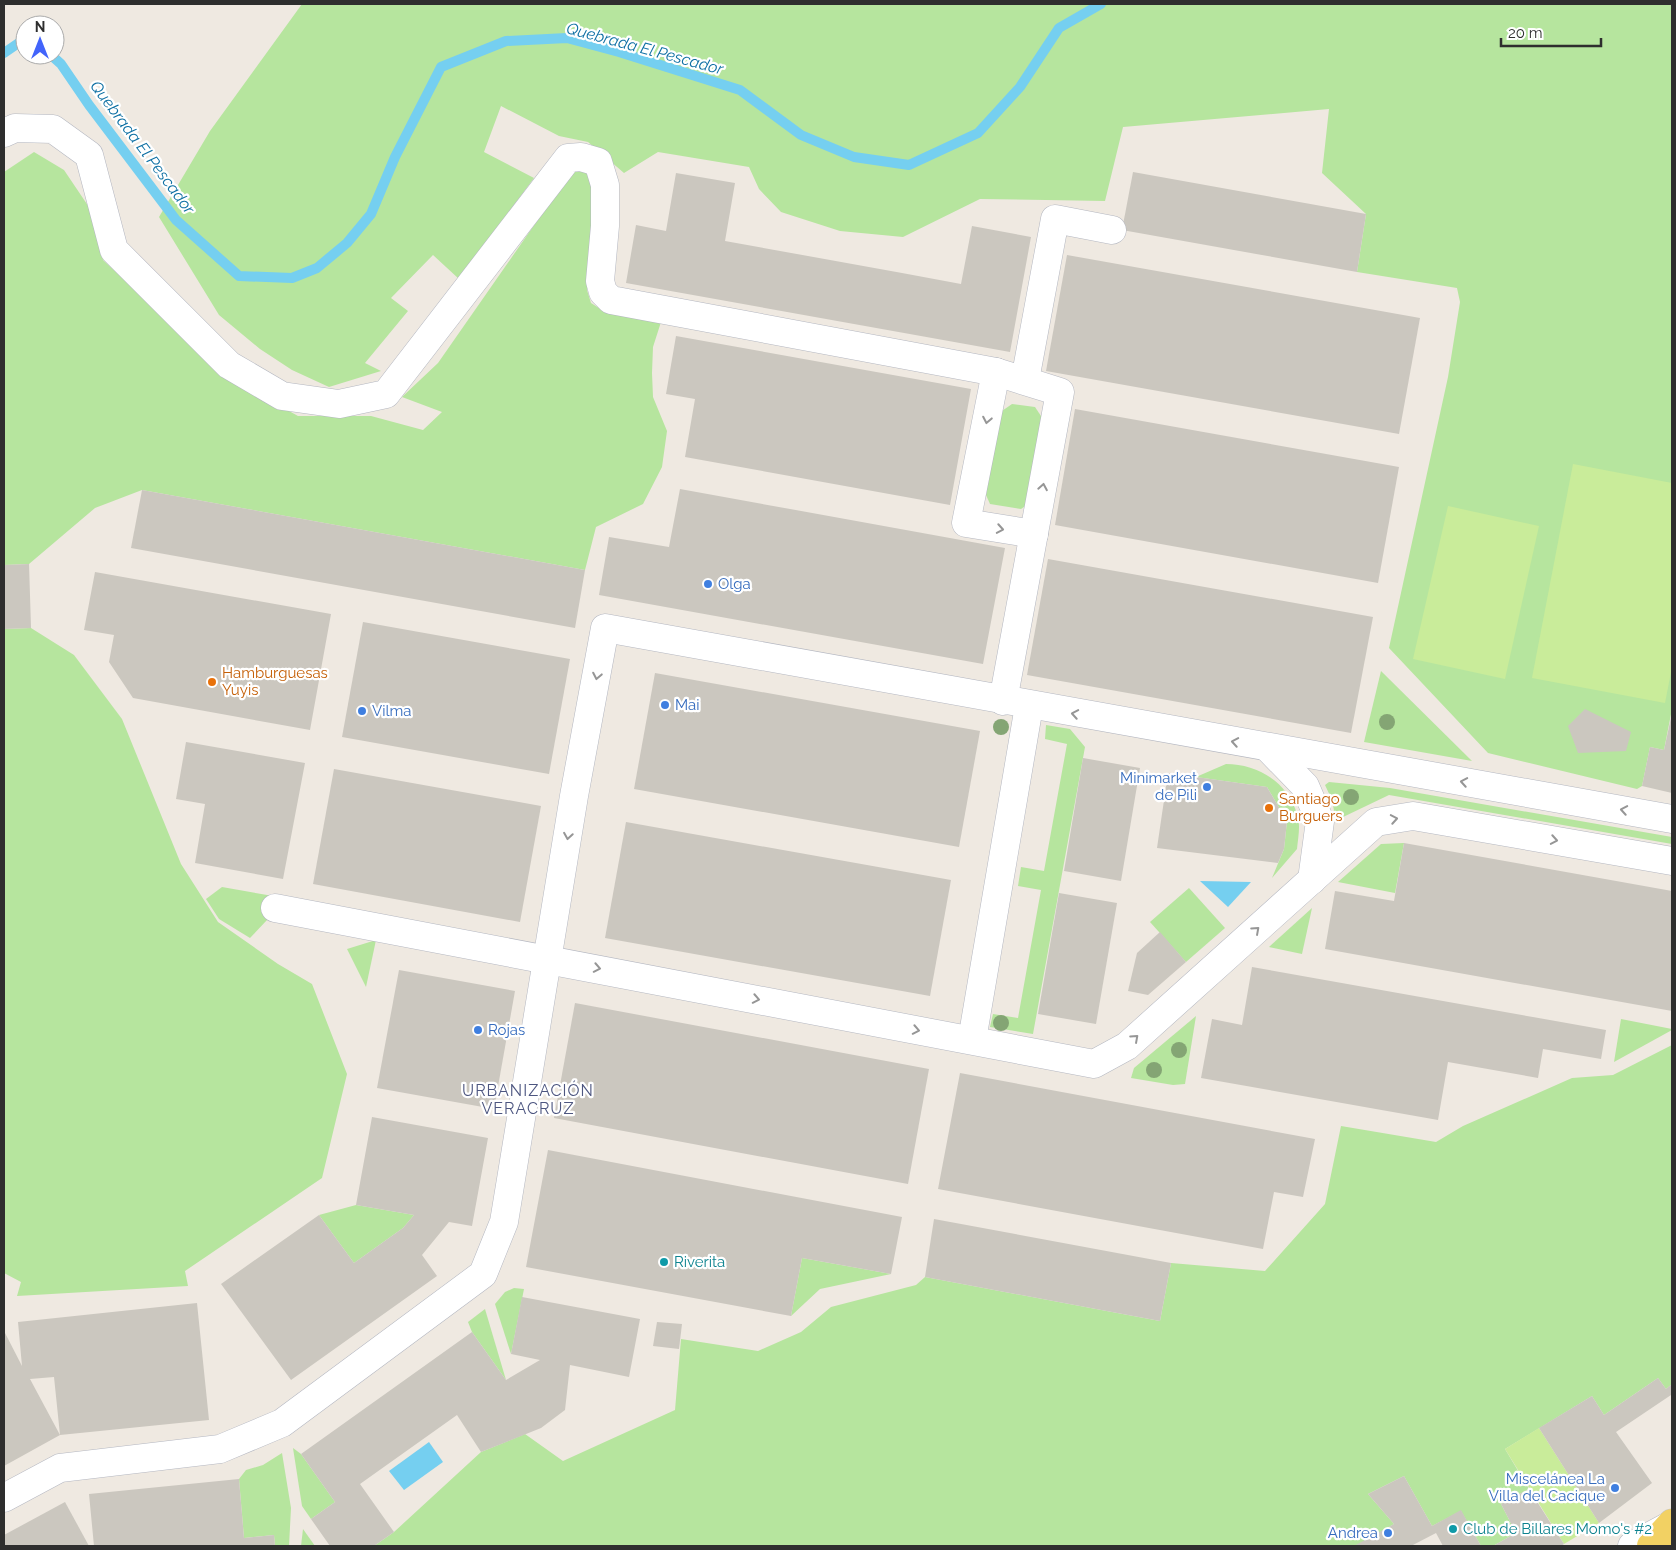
<svg xmlns="http://www.w3.org/2000/svg" width="1676" height="1550" font-family="Raleway,sans-serif">
<rect width="100%" height="100%" fill="#efe9e1"/>
<g fill="#b6e59e">
<polygon points="302,4 1672,4 1672,709 1664,750 1650,747 1642,786 1637,789 1488,753 1389,648 1448,377 1460,302 1457,288 1357,272 1366,214 1322,173 1329,109 1123,127 1105,201 980,199 903,237 840,231 781,212 759,189 749,167 658,152 624,173 588,142 559,136 501,106 484,152 534,178 459,279 433,255 391,298 408,311 365,363 381,371 329,387 292,370 260,349 219,315 159,217 210,131"/>
<polygon points="34,152 64,170 97,219 103,260 230,378 298,416 371,416 423,430 442,412 402,397 438,363 574,168 590,175 595,193 587,290 591,303 602,310 661,322 653,347 652,373 653,397 667,431 662,467 643,504 596,527 585,570 142,490 95,508 29,564 4,565 4,172"/>
<polygon points="1012,404 1035,407 1043,419 1030,503 1021,509 990,504 986,495 999,413"/>
<polygon points="31,628 74,655 122,719 181,864 218,922 278,964 312,984 347,1074 322,1178 185,1271 188,1286 17,1296 21,1282 4,1273 4,629"/>
<polygon points="1381,671 1472,761 1364,742"/>
<polygon points="1046,725 1070,729 1085,747 1033,1034 990,1027 993,1014 1018,1018 1041,890 1018,886 1021,867 1044,871 1067,744 1045,739"/>
<path d="M1226,764C1257,764 1288,782 1297,814C1301,825 1298,838 1297,849L1272,878L1284,849L1287,821L1267,787L1196,777Z"/>
<polygon points="1329,782 1390,788 1672,837 1672,844 1389,795 1341,818 1335,816 1332,800 1325,785"/>
<polygon points="1404,843 1395,893 1338,882 1381,844"/>
<polygon points="222,887 273,896 268,919 250,938 219,919 206,899"/>
<polygon points="1189,888 1225,928 1186,962 1150,922"/>
<polygon points="1312,908 1302,954 1269,947"/>
<polygon points="376,940 366,987 347,949"/>
<polygon points="1196,1016 1185,1084 1173,1085 1131,1078 1134,1068"/>
<polygon points="1621,1019 1672,1029 1672,1030 1614,1062"/>
<polygon points="1672,1045 1672,1384 1666,1389 1658,1378 1604,1415 1592,1396 1505,1449 1529,1489 1501,1504 1516,1533 1493,1546 1481,1546 1461,1511 1432,1526 1404,1476 1368,1494 1394,1524 1357,1546 374,1546 394,1532 481,1452 525,1434 563,1461 675,1410 681,1339 758,1351 801,1332 831,1307 916,1285 925,1277 1160,1321 1171,1263 1265,1271 1325,1204 1341,1126 1436,1142 1463,1126 1572,1078 1613,1075"/>
<polygon points="356,1205 414,1215 403,1228 354,1263 319,1215"/>
<polygon points="802,1258 891,1274 820,1289 791,1316"/>
<polygon points="514,1288 524,1289 511,1354 495,1304 505,1292"/>
<polygon points="485,1309 506,1380 472,1332 468,1322"/>
<polygon points="293,1448 301,1454 335,1502 311,1519 302,1506"/>
<polygon points="282,1453 291,1508 289,1546 275,1546 274,1535 244,1538 239,1479 246,1470 263,1465"/>
<polygon points="303,1529 315,1546 301,1546"/>
</g>
<g fill="#c9ec9a">
<polygon points="1573,464 1672,483 1672,667 1665,703 1532,678"/>
<polygon points="1448,506 1539,526 1505,679 1413,659"/>
<polygon points="1539,1428 1599,1523 1564,1544 1505,1449"/>
</g>
<g fill="#75cff0">
<polygon points="1200,881 1251,882 1228,907"/>
<polygon points="429,1442 443,1462 404,1490 389,1471"/>
</g>
<g fill="none" stroke-linecap="round" stroke-linejoin="round">
<g stroke="#75cff0" stroke-width="10">
<polyline points="4,53 20,42 25,43"/>
<polyline points="51,55 61,64 89,105 176,220 239,276 292,278 317,268 347,243 371,214 395,157 441,67 506,41 567,38 619,52 740,90 801,135 854,157 909,165 978,133 1020,87 1059,28 1101,4"/>
</g>
</g>
<g fill="#cbc7bf">
<polygon points="1133,172 1366,214 1357,272 1122,230"/>
<polygon points="676,173 735,183 725,241 902,273 961,284 972,226 1031,237 1010,352 626,283 636,225 666,231"/>
<polygon points="1067,255 1420,318 1399,434 1046,371"/>
<polygon points="676,336 971,389 950,505 685,457 695,399 666,394"/>
<polygon points="1075,409 1399,467 1378,583 1055,525"/>
<polygon points="680,489 1005,548 983,664 599,595 609,537 669,547"/>
<polygon points="142,490 585,570 575,628 131,548"/>
<polygon points="1048,559 1373,617 1351,733 1027,675"/>
<polygon points="29,564 31,628 4,629 4,565"/>
<polygon points="95,572 331,614 310,730 133,698 109,662 114,635 84,630"/>
<polygon points="363,622 570,659 549,774 342,737"/>
<polygon points="655,673 980,731 959,847 634,789"/>
<polygon points="1585,709 1631,732 1626,751 1578,753 1568,726"/>
<polygon points="1672,713 1672,793 1642,786 1650,747 1664,750"/>
<polygon points="186,742 305,763 283,879 195,863 205,804 176,799"/>
<polygon points="1083,758 1140,768 1121,881 1064,871"/>
<polygon points="334,769 541,806 520,922 313,884"/>
<polygon points="1168,773 1267,787 1287,821 1284,849 1278,863 1157,848"/>
<polygon points="626,822 951,880 930,996 605,938"/>
<polygon points="1404,843 1672,891 1672,1011 1325,949 1335,891 1394,901"/>
<polygon points="1059,893 1117,903 1096,1024 1038,1014"/>
<polygon points="1160,932 1186,962 1148,995 1128,991 1137,953"/>
<polygon points="1252,967 1606,1030 1601,1059 1543,1049 1538,1078 1448,1062 1438,1120 1201,1078 1212,1019 1242,1025"/>
<polygon points="399,970 515,991 494,1109 377,1088"/>
<polygon points="575,1003 929,1069 908,1184 554,1118"/>
<polygon points="960,1073 1315,1139 1303,1197 1274,1192 1263,1249 938,1189"/>
<polygon points="372,1117 488,1138 472,1226 449,1222 422,1255 437,1276 291,1380 221,1284 319,1215 354,1263 403,1228 414,1215 356,1205"/>
<polygon points="548,1150 902,1217 891,1274 802,1258 791,1316 526,1267"/>
<polygon points="934,1219 1171,1263 1160,1321 925,1277"/>
<polygon points="522,1297 640,1319 629,1377 570,1365 565,1410 541,1428 481,1452 457,1415 360,1484 394,1532 374,1546 330,1546 311,1519 335,1502 301,1454 472,1332 506,1380 540,1360 511,1354"/>
<polygon points="197,1303 209,1420 60,1435 54,1377 30,1379 60,1435 4,1466 4,1331 22,1366 18,1322"/>
<polygon points="657,1322 682,1324 679,1349 653,1346"/>
<polygon points="1658,1378 1666,1389 1672,1384 1672,1398 1671,1395 1616,1432 1652,1483 1599,1523 1539,1428 1592,1396 1604,1415"/>
<polygon points="1404,1476 1432,1526 1461,1510 1481,1546 1443,1546 1436,1533 1411,1546 1354,1546 1394,1524 1368,1494"/>
<polygon points="239,1479 244,1538 274,1535 275,1546 94,1546 89,1494"/>
<polygon points="1529,1489 1564,1544 1561,1546 1493,1546 1516,1533 1501,1504"/>
<polygon points="65,1502 89,1546 4,1546 4,1535"/>
</g>
<g fill="none" stroke-linecap="round" stroke-linejoin="round">
<g stroke="#b4b7c1" stroke-width="29">
<g id="minor">
<polyline points="4,133 15,128 53,129 89,155 114,250 229,365 282,396 339,404 386,394 568,158 581,157 598,162 605,185 605,226 600,281 603,292 611,300 996,372 1060,392 1003,701"/>
<polyline points="996,372 966,523 1034,534"/>
<polyline points="1025,380 1055,219 1112,230"/>
<polyline points="1268,748 1305,786 1320,821 1312,880"/>
<polyline points="275,908 1094,1064 1127,1046 1376,822 1413,816 1672,861"/>
<polyline points="972,1040 1029,706"/>
<polyline points="4,1498 60,1468 220,1449 282,1423 483,1274 504,1222 574,796 605,628 1672,819"/>
<polyline points="1632,1546 1669,1526"/>
</g>
</g>
<g stroke="#c9c9c9" stroke-width="29">
<polyline id="major" points="1651,1546 1672,1523"/>
</g>
<use href="#minor" stroke="#fff" stroke-width="28"/>
<use href="#major" stroke="#f2d163" stroke-width="28"/>
</g>
<g fill="#84a574">
<circle cx="1387" cy="722" r="8"/>
<circle cx="1001" cy="727" r="8"/>
<circle cx="1351" cy="797" r="8"/>
<circle cx="1001" cy="1023" r="8"/>
<circle cx="1179" cy="1050" r="8"/>
<circle cx="1154" cy="1070" r="8"/>
</g>
<defs><path id="oneway-chevron" d="M-2-3.5L2.5 0L-2 3.5" fill="none" stroke-width="1.6" stroke-linecap="round" stroke-linejoin="round" transform="scale(1.25)"/></defs>
<g stroke="#969696">
<use href="#oneway-chevron" transform="translate(987 420) rotate(101)"/>
<use href="#oneway-chevron" transform="translate(1043 487) rotate(-80)"/>
<use href="#oneway-chevron" transform="translate(1000 529) rotate(10)"/>
<use href="#oneway-chevron" transform="translate(597 676) rotate(101)"/>
<use href="#oneway-chevron" transform="translate(1075 714) rotate(-170)"/>
<use href="#oneway-chevron" transform="translate(1235 742) rotate(-170)"/>
<use href="#oneway-chevron" transform="translate(1464 782) rotate(-170)"/>
<use href="#oneway-chevron" transform="translate(1624 810) rotate(-170)"/>
<use href="#oneway-chevron" transform="translate(1394 819) rotate(-10)"/>
<use href="#oneway-chevron" transform="translate(568 836) rotate(99)"/>
<use href="#oneway-chevron" transform="translate(1554 840) rotate(10)"/>
<use href="#oneway-chevron" transform="translate(1256 930) rotate(-42)"/>
<use href="#oneway-chevron" transform="translate(597 968) rotate(11)"/>
<use href="#oneway-chevron" transform="translate(756 999) rotate(11)"/>
<use href="#oneway-chevron" transform="translate(916 1030) rotate(11)"/>
<use href="#oneway-chevron" transform="translate(1135 1038) rotate(-42)"/>
</g>
<g fill="#3f7fe0" stroke="#fff" stroke-width="2">
<circle cx="708" cy="584" r="5"/>
<circle cx="665" cy="705" r="5"/>
<circle cx="362" cy="711" r="5"/>
<circle cx="1207" cy="787" r="5"/>
<circle cx="478" cy="1030" r="5"/>
<circle cx="1615" cy="1488" r="5"/>
<circle cx="1388" cy="1533" r="5"/>
</g>
<g fill="#e8710a" stroke="#fff" stroke-width="2">
<circle cx="212" cy="682" r="5"/>
<circle cx="1269" cy="808" r="5"/>
</g>
<g fill="#0f9aa8" stroke="#fff" stroke-width="2">
<circle cx="664" cy="1262" r="5"/>
<circle cx="1453" cy="1529" r="5"/>
</g>
<g text-anchor="middle" stroke-width="4.5" stroke-linejoin="round" paint-order="stroke">
<g font-size="15" fill="#366cbe" stroke="#fff" text-anchor="start">
<text x="718" y="589">Olga</text>
<text x="675" y="710">Mai</text>
<text x="372" y="716">Vilma</text>
<text x="1197" y="783" text-anchor="end">Minimarket<tspan x="1197" dy="17">de Pili</tspan></text>
<text x="488" y="1035">Rojas</text>
<text x="1605" y="1484" text-anchor="end">Miscelánea La<tspan x="1605" dy="17">Villa del Cacique</tspan></text>
<text x="1378" y="1538" text-anchor="end">Andrea</text>
</g>
<g font-size="15" fill="#c56008" stroke="#fff" text-anchor="start">
<text x="222" y="678">Hamburguesas<tspan x="222" dy="17">Yuyis</tspan></text>
<text x="1279" y="804">Santiago<tspan x="1279" dy="17">Burguers</tspan></text>
</g>
<g font-size="15" fill="#0d838f" stroke="#fff" text-anchor="start">
<text x="674" y="1267">Riverita</text>
<text x="1463" y="1534">Club de Billares Momo's #2</text>
</g>
<g font-size="16" font-style="italic" fill="#0d6fa3" stroke="#fff">
<text transform="translate(645 48) rotate(15)" y="6">Quebrada El Pescador</text>
<text transform="translate(143 147) rotate(53)" y="6">Quebrada El Pescador</text>
</g>
<g font-size="16" letter-spacing="1" fill="#4d5680" stroke="#fff">
<text x="528" y="1096">URBANIZACIÓN<tspan x="528" dy="18">VERACRUZ</tspan></text>
</g>
</g>
<rect width="1676" height="1550" fill="none" stroke="#2e2e2e" stroke-width="10"/>
<g transform="translate(40 40)"><circle r="24" fill="#ffffff" stroke="#ababab"/>
<path d="M0-4L9 19L0 12L-9 19Z" fill="#4264fb"/>
<text y="-8" font-size="14" font-weight="bold" text-anchor="middle" fill="#2e2e2e">N</text>
</g>
<path d="M1501 38v8h100v-8" fill="none" stroke="#2e2e2e" stroke-width="2.5"/>
<text x="1508" y="38" font-size="15" fill="#2e2e2e" stroke="#ffffff" stroke-width="4" paint-order="stroke">20 m</text>
</svg>
